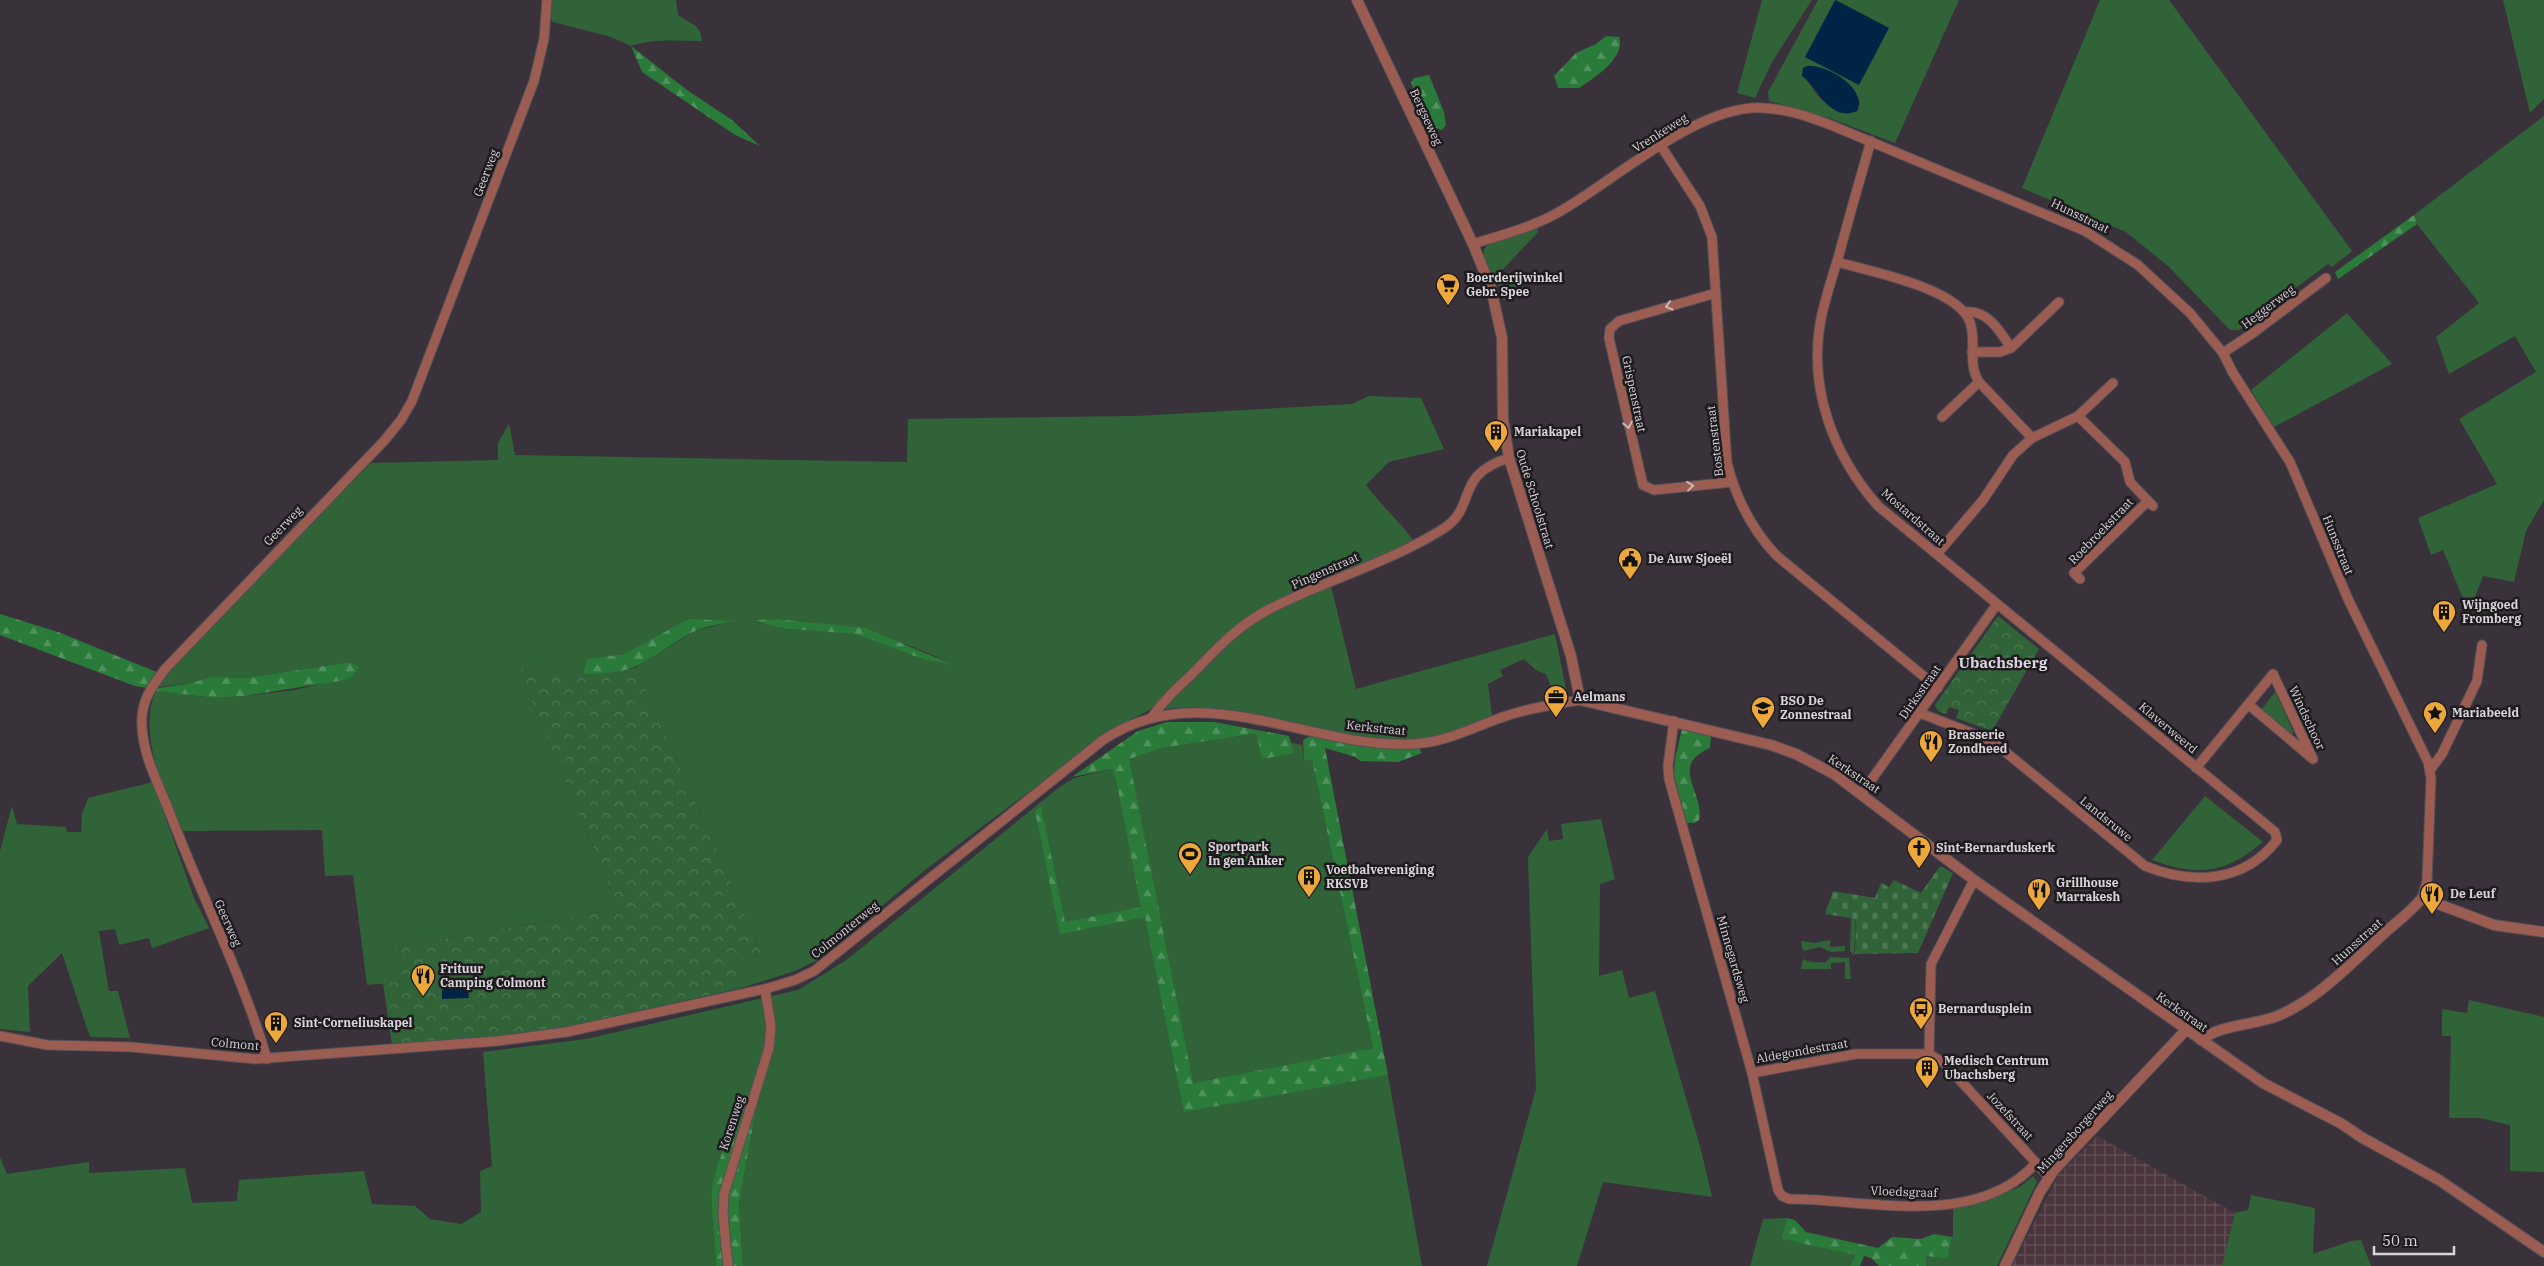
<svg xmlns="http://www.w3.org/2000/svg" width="2544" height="1266" font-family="'IBM Plex Serif',serif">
<defs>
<pattern id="industrial-grid" width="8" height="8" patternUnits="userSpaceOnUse" patternTransform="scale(1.25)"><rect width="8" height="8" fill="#4a363c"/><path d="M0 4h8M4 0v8" fill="none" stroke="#645258"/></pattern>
<pattern id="forest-firs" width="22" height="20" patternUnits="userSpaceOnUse" patternTransform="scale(1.25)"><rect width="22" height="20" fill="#2a7a3a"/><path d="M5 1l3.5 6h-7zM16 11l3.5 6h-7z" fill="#52925f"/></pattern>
<pattern id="cemetery-stones" width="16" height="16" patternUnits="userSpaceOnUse" patternTransform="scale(1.25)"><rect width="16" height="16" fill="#316339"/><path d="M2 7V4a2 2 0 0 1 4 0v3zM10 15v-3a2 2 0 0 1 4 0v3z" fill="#4e7855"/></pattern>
<pattern id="park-crowns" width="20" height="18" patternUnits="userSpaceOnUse" patternTransform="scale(1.25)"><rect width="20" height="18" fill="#316339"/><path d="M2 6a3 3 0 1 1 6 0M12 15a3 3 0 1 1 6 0" fill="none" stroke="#4e7855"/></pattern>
</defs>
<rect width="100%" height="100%" fill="#39323a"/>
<polygon fill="url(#industrial-grid)" points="2097,1136 2235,1213 2222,1266 2012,1266 2059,1174"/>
<g fill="#316339" fill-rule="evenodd">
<path d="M551,0H676L678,15C690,24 701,24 702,41C678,41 654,38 631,46L611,37L553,22L550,18Z"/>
<polygon points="1762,0 1812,0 1772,62 1755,98 1737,93"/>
<path d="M1818,0H1959L1895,143L1829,118L1769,101L1768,92ZM1836,0L1889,28L1806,57ZM1825,69C1839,78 1855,85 1860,103L1857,111C1828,113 1821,101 1806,79Z"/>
<polygon points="2100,0 2169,0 2352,251 2332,267 2328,264 2239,330 2230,330 2168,266 2126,232 2022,188"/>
<polygon points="2503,0 2544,0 2544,99 2530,113"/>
<polygon points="2544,116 2544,500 2526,531 2514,582 2483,576 2469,613 2443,550 2431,555 2418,518 2497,484 2459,419 2536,372 2515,336 2449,374 2436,337 2479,303 2417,224 2414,215"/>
<polygon points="1537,227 1538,232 1494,279 1484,257 1484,249 1489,244"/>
<polygon points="1509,271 1531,295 1503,300 1498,283"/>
<polygon points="2347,313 2392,364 2274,427 2251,390"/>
<path d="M1369,396L1421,398L1444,449L1389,462L1366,485C1381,505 1399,521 1414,541L1266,609L1155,707L1115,728L979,829L925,870L816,961L795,971L741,988L735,963L762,954L636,667L695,631L732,621L653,639L624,654L588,659L583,675L518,669L619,909L399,946L403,982L367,985L353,875L325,876L322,830L180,831C164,791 137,732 156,691L215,698L245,696L295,690L353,676L360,667L350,662L246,678L212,677L187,684L147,688L371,463L498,460V443L509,424L515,455L907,462L908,419L1136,416L1352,404ZM778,619C837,624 898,636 951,664L925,660L855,634L787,629L767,625L756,620Z"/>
<path d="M1331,586L1356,689L1555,634L1566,689L1565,693L1555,697L1546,674L1536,670L1524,659L1500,670L1503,676L1488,684L1492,717C1470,725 1447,737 1423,739C1335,747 1247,696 1162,710L1165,704L1250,623L1315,591Z"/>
<polygon points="2275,692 2294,733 2292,734 2261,710"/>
<polygon points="1253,734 1302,745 1304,761 1312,760 1373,1048 1193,1083 1184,1111 1388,1075 1422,1266 743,1266 739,1203 755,1115 716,1238 716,1266 0,1266 0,1157 7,1174 89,1162 89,1173 185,1168 192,1203 237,1201 239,1180 364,1171 372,1204 415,1206 430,1219 461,1224 481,1212 480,1171 492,1166 483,1052 586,1039 798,990 845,961 1057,789 1074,778 1112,769 1129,759 1162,748"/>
<polygon points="153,782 194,898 209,928 152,948 149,938 119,945 115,929 99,931 109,991 118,991 130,1038 90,1037 62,953 28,986 30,1032 0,1029 0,851 12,806 17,824 66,827 67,832 81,832 82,814 88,798"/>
<path d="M2205,796L2263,842C2224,874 2199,877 2152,860Z"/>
<polygon points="1601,819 1615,879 1600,884 1599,976 1622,970 1629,998 1655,991 1701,1150 1712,1197 1603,1182 1577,1266 1487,1266 1536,1089 1528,857 1547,829 1549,841 1563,839 1561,824"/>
<polygon points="1856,912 1854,956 1850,951 1851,919"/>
<polygon points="1830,940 1830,947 1845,946 1845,951 1831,952 1820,947 1803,951 1801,941 1814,943"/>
<path d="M1830,957L1849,958L1851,979H1845V962L1831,963V969H1801L1803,959C1811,963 1818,963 1826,962Z"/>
<polygon points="2469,1000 2544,1017 2544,1172 2510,1171 2510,1125 2480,1118 2449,1118 2451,1036 2442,1036 2442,1009 2467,1013"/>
<polygon points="2033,1176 2037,1182 1997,1266 1926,1266 1927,1256 1948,1259 1953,1234 1953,1209 2020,1187"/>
<polygon points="2251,1195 2315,1208 2313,1254 2351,1241 2361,1240 2371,1266 2222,1266 2235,1213 2248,1210"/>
<polygon points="1787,1218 1781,1239 1857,1255 1850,1266 1750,1266 1763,1219"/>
</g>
<g fill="url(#forest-firs)">
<path d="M1606,36L1619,37C1626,58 1594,78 1579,88H1558L1554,76L1576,53L1596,44Z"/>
<polygon points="631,46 687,90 732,120 760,146 735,135 642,72"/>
<polygon points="1429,75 1444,112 1446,125 1442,130 1430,126 1411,83 1414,78"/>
<polygon points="2414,215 2417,224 2338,279 2335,272"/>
<polygon points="0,614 58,632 159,673 147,688 135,686 0,635"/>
<path d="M689,619L734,621C721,624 705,626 693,632C651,655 635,678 583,675L587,659L624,654Z"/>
<polygon points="778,619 865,628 954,665 925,660 855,634 787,629 767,625 755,620"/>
<polygon points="350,662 360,667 353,676 345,680 245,696 215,698 156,691 158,688 187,684 212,677 246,678"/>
<polygon points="1167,722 1214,722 1289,736 1294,753 1262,759 1257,735 1253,734 1162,748 1129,759 1193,1083 1373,1048 1312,760 1304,761 1303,740 1310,736 1378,748 1419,748 1422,753 1398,762 1360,761 1356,757 1325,748 1388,1075 1184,1112 1145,917 1060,934 1035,811 1041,807 1065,922 1141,907 1116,779 1112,769 1072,777 1138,731"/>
<path d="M1682,729L1711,736L1710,748C1668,766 1705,792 1699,820L1694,823H1687L1674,776L1675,759Z"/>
<path d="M748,1105L755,1115L739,1203L743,1266H716C716,1245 713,1225 712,1205C710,1170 730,1132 748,1105Z"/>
<polygon points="1787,1218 1795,1220 1806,1232 1878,1248 1892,1237 1921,1239 1934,1234 1952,1237 1948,1259 1927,1256 1926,1266 1879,1266 1871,1258 1864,1256 1860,1266 1850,1266 1856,1255 1781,1239"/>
</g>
<polygon fill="url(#cemetery-stones)" points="1940,866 1953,873 1918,953 1855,954 1856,919 1825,914 1833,891 1875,898 1881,883 1889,887 1894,880 1921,893"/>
<g fill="url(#park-crowns)">
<polygon points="1998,616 2039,649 1992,731 1956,718 1959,710 1949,707 1946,714 1938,711 1935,705"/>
<path d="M636,667L762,954L735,963L741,988L568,1027L492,1039L392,1045L383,983L403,982L399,946L619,909L518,669C558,672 597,679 636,667Z"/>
</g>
<g fill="#002445">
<polygon points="1835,0 1889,28 1859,85 1805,57"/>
<path d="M1807,66C1827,64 1868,88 1857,111C1830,123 1818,87 1802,76L1803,68Z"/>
<polygon points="446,984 455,984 459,989 468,989 469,998 442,999 442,990"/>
</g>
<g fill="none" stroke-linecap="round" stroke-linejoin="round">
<g stroke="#564f57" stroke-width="11">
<g id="minor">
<path d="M1871,141C1860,179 1849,217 1839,255C1832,278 1824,301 1820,324C1809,391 1834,456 1878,506L2275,832L2277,840C2244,883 2192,885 2145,866L1992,741L1920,713"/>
<path d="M1661,146L1700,206L1712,237L1727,463C1736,498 1752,530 1777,556L1938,688"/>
<path d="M1473,244C1502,235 1533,227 1559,212C1615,180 1699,104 1763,108C1788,109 1810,117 1833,126L2085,231L2138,265L2190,313L2223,353L2233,373L2290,462L2348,599L2428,762L2431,778L2427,881L2422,898"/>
<path d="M1837,262C1869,271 1958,288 1970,322C1977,342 1967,363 1979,382L2032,438"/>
<polyline points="1716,293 1619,321 1610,329 1609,338 1643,485 1654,490 1732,482"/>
<path d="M1965,312C1987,309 2000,331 2011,348"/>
<polyline points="1972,352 2000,352 2011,348 2059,302"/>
<polyline points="2223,353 2253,333 2326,278"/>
<polyline points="2078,416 2125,462 2130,482 2153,506"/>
<polyline points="1942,417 1979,382"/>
<polyline points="1937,554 1983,500 2013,455 2032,438 2078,416 2113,383"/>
<polyline points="2080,579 2074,573 2148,501"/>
<path d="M1152,717C1163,701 1176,689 1190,676C1214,652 1234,629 1264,612C1322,581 1387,564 1443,529C1478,507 1453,475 1509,458"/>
<path d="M1674,721L1668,765L1669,779L1752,1073L1778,1190L1782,1196L1789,1199C1868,1199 1976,1230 2036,1163"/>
<polyline points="2196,768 2273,674 2313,759 2249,705"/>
<polyline points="2430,770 2442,754 2477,681 2482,645"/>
<polyline points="1862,793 1997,604"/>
<path d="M0,1036L47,1045L131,1047L255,1059L498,1041L566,1032L765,989L795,980L814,971L1103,740C1202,674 1306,749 1412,744C1446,743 1475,726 1506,716C1530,708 1555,704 1580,700"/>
<polyline points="1929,1054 1931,964 1974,880"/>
<path d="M267,1059C242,975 202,897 171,816C160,787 143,757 142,726C140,702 152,686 166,668L384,441L401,420L412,401L534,81L544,39L547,0"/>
<polyline points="1752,1073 1856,1054 1929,1054 1944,1063 2049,1177"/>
<polyline points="728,1266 723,1215 724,1194 769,1048 771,1026 765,989"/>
</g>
</g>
<g stroke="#564f57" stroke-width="12">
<g id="tertiary">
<polyline points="1357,0 1473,244 1491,288 1502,338 1503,419 1509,458 1571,656 1580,700 1771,745 1796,754 1834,774 1974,880 2263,1083 2342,1124 2361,1137 2439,1180 2544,1252"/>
<path d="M2201,1040C2224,1023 2254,1026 2280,1015C2318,998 2350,965 2380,937C2394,924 2410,913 2422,898L2494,925L2544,932"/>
<polyline points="2005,1266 2040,1192 2054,1170 2186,1030"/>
</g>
</g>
<use href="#minor" stroke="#9b5d52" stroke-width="9"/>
<use href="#tertiary" stroke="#9b5d52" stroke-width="10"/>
</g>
<defs><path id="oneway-chevron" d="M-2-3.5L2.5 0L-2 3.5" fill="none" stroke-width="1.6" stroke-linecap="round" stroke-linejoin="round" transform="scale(1.25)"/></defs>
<g stroke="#cab6b7">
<use href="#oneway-chevron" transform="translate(1669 306) rotate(164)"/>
<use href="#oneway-chevron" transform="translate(1628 425) rotate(78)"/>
<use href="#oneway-chevron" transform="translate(1690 486) rotate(-6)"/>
</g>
<defs>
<g id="supermarket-pin" transform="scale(1.25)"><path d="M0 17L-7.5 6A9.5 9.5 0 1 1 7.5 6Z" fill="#eda83b" stroke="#1e1b1f"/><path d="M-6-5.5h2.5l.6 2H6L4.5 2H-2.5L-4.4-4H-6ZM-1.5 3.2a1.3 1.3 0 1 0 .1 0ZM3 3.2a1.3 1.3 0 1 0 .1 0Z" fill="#111"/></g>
<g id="building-pin" transform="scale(1.25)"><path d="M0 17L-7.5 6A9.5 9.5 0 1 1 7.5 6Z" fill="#eda83b" stroke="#1e1b1f"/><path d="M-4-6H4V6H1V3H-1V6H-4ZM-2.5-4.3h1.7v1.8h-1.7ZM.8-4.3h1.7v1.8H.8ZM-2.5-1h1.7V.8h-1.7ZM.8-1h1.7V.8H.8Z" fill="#111"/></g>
<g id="civic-pin" transform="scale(1.25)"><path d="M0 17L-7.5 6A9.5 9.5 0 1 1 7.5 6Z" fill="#eda83b" stroke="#1e1b1f"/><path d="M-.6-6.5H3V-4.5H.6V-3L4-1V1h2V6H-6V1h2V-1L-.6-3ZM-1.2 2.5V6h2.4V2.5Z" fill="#111"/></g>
<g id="office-pin" transform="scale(1.25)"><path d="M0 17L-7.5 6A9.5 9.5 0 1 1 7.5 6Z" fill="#eda83b" stroke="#1e1b1f"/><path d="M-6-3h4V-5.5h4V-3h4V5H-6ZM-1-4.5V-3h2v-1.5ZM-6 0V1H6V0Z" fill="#111"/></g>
<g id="school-pin" transform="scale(1.25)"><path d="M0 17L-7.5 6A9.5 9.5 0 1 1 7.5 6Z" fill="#eda83b" stroke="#1e1b1f"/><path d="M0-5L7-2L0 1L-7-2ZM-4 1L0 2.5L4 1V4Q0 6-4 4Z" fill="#111"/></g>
<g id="sight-pin" transform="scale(1.25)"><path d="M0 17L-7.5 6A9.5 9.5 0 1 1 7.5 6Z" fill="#eda83b" stroke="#1e1b1f"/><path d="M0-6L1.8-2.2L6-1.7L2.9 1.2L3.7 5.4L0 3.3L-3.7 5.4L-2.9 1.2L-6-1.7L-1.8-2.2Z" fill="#111"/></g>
<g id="restaurant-pin" transform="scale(1.25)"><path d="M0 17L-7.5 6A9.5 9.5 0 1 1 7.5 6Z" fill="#eda83b" stroke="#1e1b1f"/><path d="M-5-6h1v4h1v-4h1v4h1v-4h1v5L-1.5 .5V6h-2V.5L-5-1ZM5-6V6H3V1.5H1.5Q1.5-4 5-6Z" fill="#111"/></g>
<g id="church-pin" transform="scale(1.25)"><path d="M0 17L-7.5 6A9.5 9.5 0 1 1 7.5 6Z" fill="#eda83b" stroke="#1e1b1f"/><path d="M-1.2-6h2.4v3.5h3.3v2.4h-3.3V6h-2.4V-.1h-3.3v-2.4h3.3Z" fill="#111"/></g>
<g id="stadium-pin" transform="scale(1.25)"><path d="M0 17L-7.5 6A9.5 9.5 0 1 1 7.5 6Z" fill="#eda83b" stroke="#1e1b1f"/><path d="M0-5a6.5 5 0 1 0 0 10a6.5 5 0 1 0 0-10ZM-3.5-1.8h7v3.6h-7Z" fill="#111"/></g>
<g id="bus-pin" transform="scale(1.25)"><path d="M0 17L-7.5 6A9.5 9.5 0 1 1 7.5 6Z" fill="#eda83b" stroke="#1e1b1f"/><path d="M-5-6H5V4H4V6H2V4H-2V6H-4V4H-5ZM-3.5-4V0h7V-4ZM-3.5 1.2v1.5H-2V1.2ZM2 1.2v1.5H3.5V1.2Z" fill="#111"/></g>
</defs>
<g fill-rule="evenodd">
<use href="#supermarket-pin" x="1448" y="285"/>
<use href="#building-pin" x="1496" y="432"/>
<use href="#civic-pin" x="1630" y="559"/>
<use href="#building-pin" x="2444" y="612"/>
<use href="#office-pin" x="1556" y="697"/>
<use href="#school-pin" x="1763" y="708"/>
<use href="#sight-pin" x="2435" y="713"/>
<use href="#restaurant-pin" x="1931" y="742"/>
<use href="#church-pin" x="1919" y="848"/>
<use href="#stadium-pin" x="1190" y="854"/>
<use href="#building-pin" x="1309" y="877"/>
<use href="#restaurant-pin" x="2039" y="890"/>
<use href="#restaurant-pin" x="2432" y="894"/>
<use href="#restaurant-pin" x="423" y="976"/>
<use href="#bus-pin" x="1921" y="1009"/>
<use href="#building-pin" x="276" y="1023"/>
<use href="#building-pin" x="1927" y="1068"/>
</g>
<g text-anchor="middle" stroke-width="5" stroke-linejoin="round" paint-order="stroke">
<g font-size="12" fill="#d9d4d9" stroke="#1e1b1f">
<text transform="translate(1426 117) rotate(65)" y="4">Bergseweg</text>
<text transform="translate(1660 133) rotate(-32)" y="4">Vrenkeweg</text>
<text transform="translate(486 173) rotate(-69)" y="4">Geerweg</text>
<text transform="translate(2080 216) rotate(26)" y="4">Hunsstraat</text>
<text transform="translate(2268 307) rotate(-37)" y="4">Heggerweg</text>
<text transform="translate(1634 394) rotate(78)" y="4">Grispenstraat</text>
<text transform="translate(1715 441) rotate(-97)" y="4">Bostenstraat</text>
<text transform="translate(1535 499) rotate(73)" y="4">Oude Schoolstraat</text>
<text transform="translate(1913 517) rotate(41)" y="4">Mostardstraat</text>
<text transform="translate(283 526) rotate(-46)" y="4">Geerweg</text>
<text transform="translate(2101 531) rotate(-46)" y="4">Roebroekstraat</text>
<text transform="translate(2338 545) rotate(68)" y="4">Hunsstraat</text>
<text transform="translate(1325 571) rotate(-24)" y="4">Pingenstraat</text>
<text transform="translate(1920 692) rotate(-55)" y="4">Dirksstraat</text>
<text transform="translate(2307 718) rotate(65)" y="4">Windschoor</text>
<text transform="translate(1376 728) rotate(6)" y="4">Kerkstraat</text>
<text transform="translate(2168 728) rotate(40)" y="4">Klaverweerd</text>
<text transform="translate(1854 774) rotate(34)" y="4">Kerkstraat</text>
<text transform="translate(2106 819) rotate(39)" y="4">Landsruwe</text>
<text transform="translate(228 923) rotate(66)" y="4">Geerweg</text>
<text transform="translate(845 930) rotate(-39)" y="4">Colmonterweg</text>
<text transform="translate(2357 942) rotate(-42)" y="4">Hunsstraat</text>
<text transform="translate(1733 959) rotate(74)" y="4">Minnegardsweg</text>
<text transform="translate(2182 1012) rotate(35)" y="4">Kerkstraat</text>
<text transform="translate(235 1044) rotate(5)" y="4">Colmont</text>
<text transform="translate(1802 1051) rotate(-10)" y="4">Aldegondestraat</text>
<text transform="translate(2010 1116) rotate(47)" y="4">Jozefstraat</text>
<text transform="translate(732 1123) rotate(-72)" y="4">Korenweg</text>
<text transform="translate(2075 1132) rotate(-48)" y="4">Mingersborgerweg</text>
<text transform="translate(1904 1192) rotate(2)" y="4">Vloedsgraaf</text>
</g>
<g font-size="12" font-weight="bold" fill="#d9d4d9" stroke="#1e1b1f" text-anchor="start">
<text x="1466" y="282">Boerderijwinkel<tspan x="1466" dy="14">Gebr. Spee</tspan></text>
<text x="1514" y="436">Mariakapel</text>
<text x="1648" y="563">De Auw Sjoeël</text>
<text x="2462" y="609">Wijngoed<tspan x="2462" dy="14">Fromberg</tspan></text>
<text x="1574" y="701">Aelmans</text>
<text x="1780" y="705">BSO De<tspan x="1780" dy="14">Zonnestraal</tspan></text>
<text x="2452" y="717">Mariabeeld</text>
<text x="1948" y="739">Brasserie<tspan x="1948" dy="14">Zondheed</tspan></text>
<text x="1208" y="851">Sportpark<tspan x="1208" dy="14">In gen Anker</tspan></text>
<text x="1936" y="852">Sint-Bernarduskerk</text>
<text x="1326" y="874">Voetbalvereniging<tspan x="1326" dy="14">RKSVB</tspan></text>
<text x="2056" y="887">Grillhouse<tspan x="2056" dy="14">Marrakesh</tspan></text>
<text x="2450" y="898">De Leuf</text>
<text x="440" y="973">Frituur<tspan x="440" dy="14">Camping Colmont</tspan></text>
<text x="1938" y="1013">Bernardusplein</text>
<text x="294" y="1027">Sint-Corneliuskapel</text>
<text x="1944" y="1065">Medisch Centrum<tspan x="1944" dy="14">Ubachsberg</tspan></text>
</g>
<g font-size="15" font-weight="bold" fill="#ddd5df" stroke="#1e1b1f">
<text x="2003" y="668">Ubachsberg</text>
</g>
</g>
<path d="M2374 1246v8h80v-8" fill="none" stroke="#d9d4d9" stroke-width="2.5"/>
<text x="2382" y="1246" font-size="15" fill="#d9d4d9" stroke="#1e1b1f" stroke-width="4" paint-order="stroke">50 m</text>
</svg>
